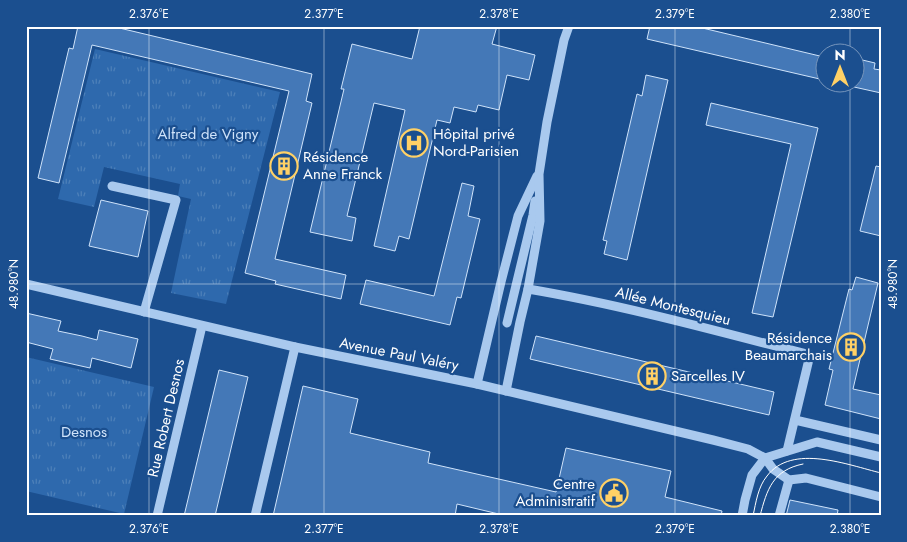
<svg xmlns="http://www.w3.org/2000/svg" width="907" height="542" font-family="Jost,sans-serif">
<defs>
<pattern id="park-tufts" width="24" height="20" patternUnits="userSpaceOnUse" patternTransform="scale(1.25)"><rect width="24" height="20" fill="#2e69ad"/><path d="M3 7l-1-3M5 7V3M7 7l1-3M15 17l-1-3M17 17v-4M19 17l1-3" fill="none" stroke="#4d80b9"/></pattern>
</defs>
<rect width="100%" height="100%" fill="#1b4f8f"/>
<g fill="url(#park-tufts)">
<polygon points="95,49 280,92 226,304 171,293 191,199 178,196 180,184 104,167 94,207 58,199"/>
<polygon points="26,357 154,387 124,514 26,491"/>
</g>
<g fill="#4478b7" stroke="#cfe3fa">
<polygon points="78,26 111,26 312,74 306,101 312,103 275,259 346,275 341,299 275,284 276,281 245,273 289,91 92,45 59,183 38,178 69,48 73,49"/>
<polygon points="420,26 497,26 492,44 535,55 529,80 507,75 499,110 478,105 476,112 454,107 450,123 437,120 409,239 399,236 395,251 374,246 405,110 374,103 347,216 356,218 352,241 310,232 344,89 341,89 352,44 412,59"/>
<polygon points="650,26 694,26 824,57 824,80 647,39"/>
<polygon points="854,58 875,63 874,69 881,70 881,93 854,87"/>
<polygon points="646,75 668,80 627,260 604,254 607,241 603,240 637,94 642,96"/>
<polygon points="711,103 818,128 773,317 752,313 791,144 706,125"/>
<polygon points="876,166 881,167 881,236 860,231"/>
<polygon points="462,183 474,186 468,216 480,219 461,298 457,297 450,325 360,304 366,280 434,296"/>
<polygon points="101,200 148,211 138,257 89,246"/>
<polygon points="856,277 878,283 853,389 881,395 881,419 825,405 833,370 829,369 849,289 852,290"/>
<polygon points="26,313 61,321 58,331 82,336 97,340 99,330 138,339 131,368 92,358 90,368 50,359 53,349 26,342"/>
<polygon points="536,336 774,392 769,415 530,359"/>
<polygon points="219,370 248,377 215,516 184,516"/>
<polygon points="303,386 358,399 350,433 430,452 428,463 556,492 566,448 671,471 665,497 722,511 721,516 507,516 457,504 455,516 273,516"/>
<polygon points="790,500 838,510 837,516 786,516"/>
</g>
<g fill="none" stroke-linecap="round" stroke-linejoin="round">
<g stroke="#a9c9ee" stroke-width="9">
<polyline points="112,186 176,200 144,312"/>
<polyline points="26,284 295,347 477,384 713,440 748,449 765,458 773,469 789,480 806,478 881,497"/>
<path d="M528,289C623,305 717,331 810,355L787,451"/>
<polyline points="507,323 533,215 535,201"/>
<polyline points="477,384 501,282 518,216 537,176"/>
<polyline points="506,391 520,322 528,289 540,221 539,174 547,122 564,40 569,26"/>
<polyline points="795,420 881,440"/>
<polyline points="765,458 817,442 881,457"/>
<polyline points="157,516 202,326"/>
<polyline points="255,516 295,347"/>
<polyline points="742,516 745,500 752,475 765,458"/>
<polyline points="779,516 789,480"/>
</g>
<g stroke="#fff" stroke-width="1">
<path d="M753,516C756,502 758,487 767,476C792,443 848,465 881,473"/>
<path d="M760,516C767,489 773,470 803,464"/>
</g>
</g>
<path fill="none" stroke="#fff" stroke-width="1" stroke-opacity="0.45" d="M149,26V516M324,26V516M499,26V516M675,26V516M850,26V52M850,82V516M26,284H881"/>
<defs>
<g id="hospital-ring" transform="scale(1.4375)"><circle r="9.5" fill="#1b4f8f" stroke="#ffd166" stroke-width="1.5"/><path d="M-5-5h3v3.5h4V-5h3V5h-3V1.5h-4V5h-3Z" fill="#ffd166"/></g>
<g id="building-ring" transform="scale(1.4375)"><circle r="9.5" fill="#1b4f8f" stroke="#ffd166" stroke-width="1.5"/><path d="M-4-6H4V6H1V3H-1V6H-4ZM-2.5-4.3h1.7v1.8h-1.7ZM.8-4.3h1.7v1.8H.8ZM-2.5-1h1.7V.8h-1.7ZM.8-1h1.7V.8H.8Z" fill="#ffd166"/></g>
<g id="civic-ring" transform="scale(1.4375)"><circle r="9.5" fill="#1b4f8f" stroke="#ffd166" stroke-width="1.5"/><path d="M-.6-6.5H3V-4.5H.6V-3L4-1V1h2V6H-6V1h2V-1L-.6-3ZM-1.2 2.5V6h2.4V2.5Z" fill="#ffd166"/></g>
</defs>
<g fill-rule="evenodd">
<use href="#hospital-ring" x="414" y="143"/>
<use href="#building-ring" x="284" y="166"/>
<use href="#building-ring" x="851" y="347"/>
<use href="#building-ring" x="652" y="376"/>
<use href="#civic-ring" x="614" y="493"/>
</g>
<g text-anchor="middle" stroke-width="4.5" stroke-linejoin="round" paint-order="stroke">
<g font-size="15" fill="#cfe3fa" stroke="#1b4f8f">
<text x="208" y="139">Alfred de Vigny</text>
<text x="84" y="437">Desnos</text>
</g>
<g font-size="15" fill="#fff" stroke="#1b4f8f" text-anchor="start">
<text x="433" y="139">Hôpital privé<tspan x="433" dy="17">Nord-Parisien</tspan></text>
<text x="303" y="162">Résidence<tspan x="303" dy="17">Anne Franck</tspan></text>
<text x="832" y="343" text-anchor="end">Résidence<tspan x="832" dy="17">Beaumarchais</tspan></text>
<text x="671" y="381">Sarcelles IV</text>
<text x="595" y="489" text-anchor="end">Centre<tspan x="595" dy="17">Administratif</tspan></text>
</g>
<g font-size="15" fill="#fff" stroke="#1b4f8f">
<text transform="translate(673 306) rotate(14)" y="5">Allée Montesquieu</text>
<text transform="translate(399 354) rotate(11)" y="5">Avenue Paul Valéry</text>
<text transform="translate(166 418) rotate(-77)" y="5">Rue Robert Desnos</text>
</g>
</g>
<rect width="907" height="542" fill="none" stroke="#1b4f8f" stroke-width="55"/>
<g transform="translate(840 68)"><circle r="24" fill="#1b4f8f" stroke="#7695bc"/>
<path d="M0-4L9 19L0 12L-9 19Z" fill="#ffd166"/>
<text y="-8" font-size="14" font-weight="bold" text-anchor="middle" fill="#ffffff">N</text>
</g>
<rect x="28" y="28" width="852" height="486" fill="none" stroke="#fff" stroke-width="2"/>
<g font-size="12" text-anchor="middle" fill="#fff">
<text x="149" y="18">2.376°E</text>
<text x="324" y="18">2.377°E</text>
<text x="499" y="18">2.378°E</text>
<text x="675" y="18">2.379°E</text>
<text x="850" y="18">2.380°E</text>
<text transform="translate(14 284) rotate(-90)" y="4">48.980°N</text>
<text transform="translate(893 284) rotate(-90)" y="4">48.980°N</text>
<text x="149" y="533">2.376°E</text>
<text x="324" y="533">2.377°E</text>
<text x="499" y="533">2.378°E</text>
<text x="675" y="533">2.379°E</text>
<text x="850" y="533">2.380°E</text>
</g>
</svg>
